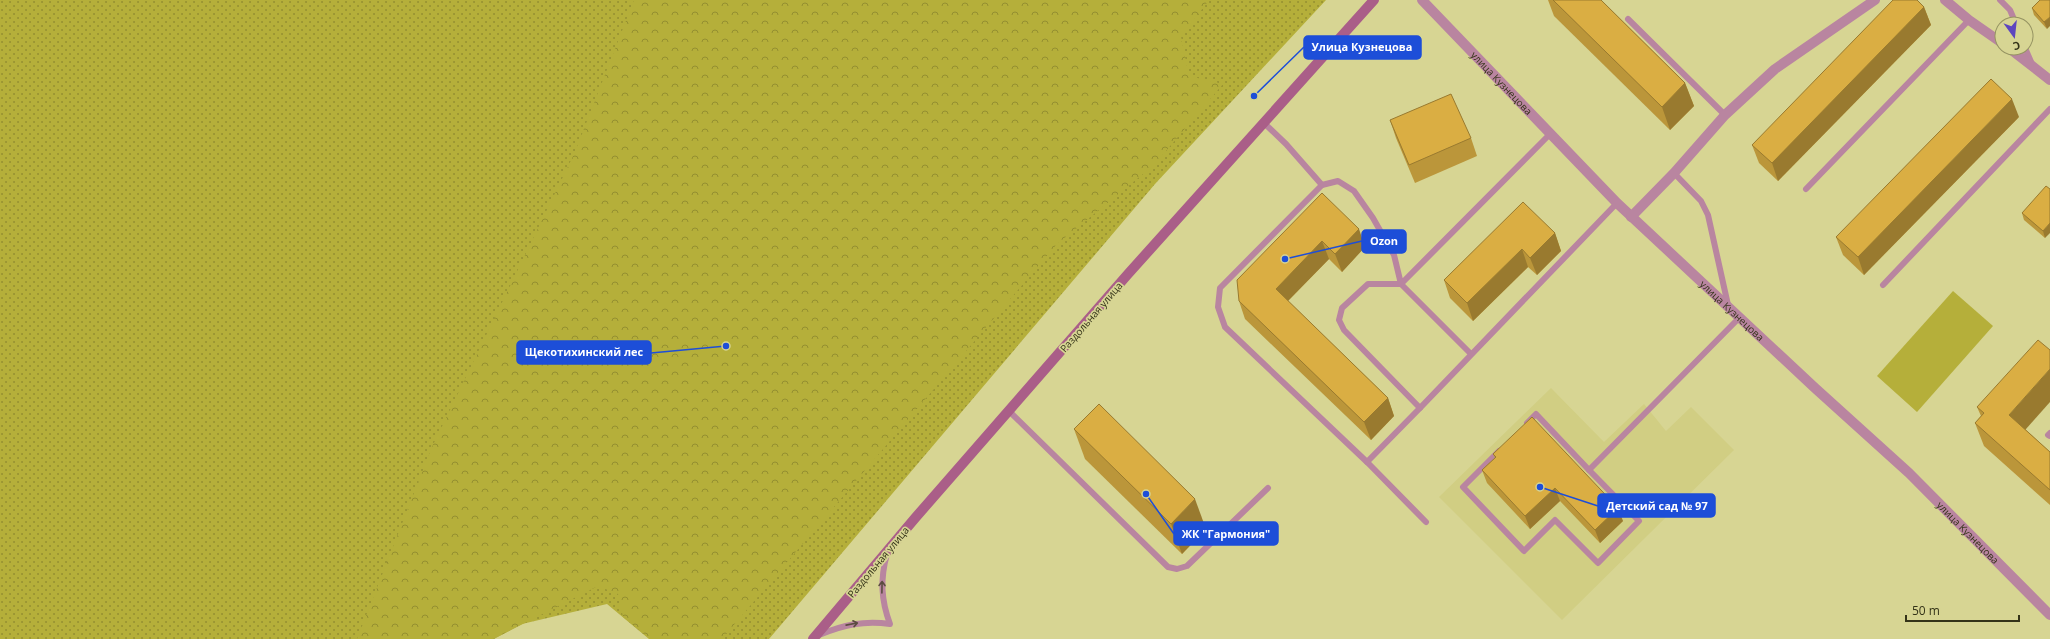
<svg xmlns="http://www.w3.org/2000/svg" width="2050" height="639" font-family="'Open Sans',sans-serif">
<defs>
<pattern id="grass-dots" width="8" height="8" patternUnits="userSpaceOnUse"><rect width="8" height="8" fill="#b5af3a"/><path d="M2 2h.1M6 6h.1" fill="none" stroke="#948f30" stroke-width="1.8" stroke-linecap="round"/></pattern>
<pattern id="forest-crowns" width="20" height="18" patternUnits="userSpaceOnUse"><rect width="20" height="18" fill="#b5af3a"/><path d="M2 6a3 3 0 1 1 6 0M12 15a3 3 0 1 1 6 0" fill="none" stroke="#948f30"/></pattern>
</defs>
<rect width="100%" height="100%" fill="#d7d593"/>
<polygon fill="#d1ce83" points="1551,388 1604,442 1644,404 1666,431 1691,407 1734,450 1562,620 1439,497"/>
<polygon fill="url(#grass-dots)" points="0,0 1326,0 1155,184 769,639 649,639 607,604 522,624 494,639 0,639"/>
<polygon fill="url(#forest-crowns)" points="634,0 1209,0 1181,37 1189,76 1223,84 1154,165 1056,245 722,639 650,639 623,617 618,594 598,586 493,639 357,639 432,447 575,152"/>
<polygon fill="#b5af3a" points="1953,291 1993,326 1917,412 1877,376"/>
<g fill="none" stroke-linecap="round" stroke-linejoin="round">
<g stroke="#b985a0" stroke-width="6">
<polyline points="2000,0 2010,10 2016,24"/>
<polyline points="1628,19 1725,115"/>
<polyline points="2025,48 2032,64"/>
<polyline points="1264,123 1286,144 1322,185"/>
<polyline points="1674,173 1701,201 1708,215 1728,305"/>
<polyline points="1806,189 1969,20"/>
<polyline points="1883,285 2050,109"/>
<polyline points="1471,354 1401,284 1368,284 1342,308 1339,320 1344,330 1420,408 1367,462 1225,327 1218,307 1220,288 1322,185 1338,181 1354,191 1373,218 1394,255 1401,284 1550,134"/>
<polyline points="1420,408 1617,203"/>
<polyline points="1009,411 1168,567 1177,569 1187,566 1268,488"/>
<polyline points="1527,423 1536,414 1589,470 1740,317"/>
<polyline points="2050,433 2048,435 2050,436"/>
<polyline points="1499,451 1463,487 1524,551 1555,520 1598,563 1639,521 1589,470"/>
<polyline points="1367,462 1426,522"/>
<path d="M819,635C843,625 864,620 890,624C881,600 880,579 887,554"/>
</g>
<g stroke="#b985a0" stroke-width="10">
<path id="s1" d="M1422,0L1617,203L1815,388L1909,473L2050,615"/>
<polyline points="1945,0 1969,20 2002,43"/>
<polyline points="2009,48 2050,80"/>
<polyline points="1631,217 1674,173 1725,115 1775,69 1875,0"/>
</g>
<polyline stroke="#aa5e88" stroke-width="10" points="813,639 916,517 1128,274 1374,0"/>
</g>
<g fill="#bb963a">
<polygon points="1548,0 1601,0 1685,83 1694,106 1670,130 1554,16"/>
<polygon points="2040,0 2047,29 2034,15 2032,8"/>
<polygon points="1924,7 1931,25 1778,181 1759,163 1752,145"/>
<polygon points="2019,117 1864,275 1843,255 1836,237"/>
<polygon points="1390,120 1471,138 1477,156 1415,183 1396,138"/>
<polygon points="2050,189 2045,238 2024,220 2022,213"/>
<polygon points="1322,193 1365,247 1342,272 1329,259 1288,301 1388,398 1394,416 1371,440 1245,319 1239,301"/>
<polygon points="1555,233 1561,251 1537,275 1528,267 1473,321 1450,298 1444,280"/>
<polygon points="1977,407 2025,429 2050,452 2050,505 1984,446 1975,423 1981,416"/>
<polygon points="1074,429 1206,529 1182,554 1085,459"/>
<polygon points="1493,454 1623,521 1600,543 1560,501 1530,529 1487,483 1482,470 1495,458"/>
</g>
<g fill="#997a2f">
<polygon points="1924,7 1931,25 1778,181 1772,163"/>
<polygon points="2050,17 2050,26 2047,29 2044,22"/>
<polygon points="1685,83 1694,106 1670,130 1662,107"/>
<polygon points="2012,99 2019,117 1864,275 1858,257"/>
<polygon points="2050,223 2050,233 2045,238 2043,231"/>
<polygon points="1359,229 1365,247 1342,272 1335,254"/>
<polygon points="1555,233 1561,251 1537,275 1530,258"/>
<polygon points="1322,241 1329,259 1282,307 1276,289"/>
<polygon points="1522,249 1528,267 1473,321 1467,303"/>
<polygon points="2050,369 2050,402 2018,438 2009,415"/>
<polygon points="1388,398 1394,416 1371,440 1364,422"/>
<polygon points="1555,488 1560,501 1530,529 1525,516"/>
<polygon points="1195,499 1206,529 1182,554 1171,524"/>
<polygon points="1618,508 1623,521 1600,543 1595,530"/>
</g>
<g fill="#daae43" stroke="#997a2f">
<polygon points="1553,0 1601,0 1685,83 1662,107"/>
<polygon points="1893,0 1917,0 1924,7 1772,163 1752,145"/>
<polygon points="2040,0 2050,0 2050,17 2044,22 2032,8"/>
<polygon points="1991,79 2012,99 1858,257 1836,237"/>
<polygon points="1451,94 1471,138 1409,165 1390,120"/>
<polygon points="2046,186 2050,189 2050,223 2043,231 2022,213"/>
<polygon points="1322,193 1359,229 1335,254 1322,241 1276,289 1388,398 1364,422 1239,301 1237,280"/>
<polygon points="1523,202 1555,233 1530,258 1522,249 1467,303 1444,280"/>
<polygon points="2038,340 2050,350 2050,369 2009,415 2050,452 2050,490 1975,423 1984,413 1977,407"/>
<polygon points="1099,404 1195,499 1171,524 1074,429"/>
<polygon points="1532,417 1618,508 1595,530 1555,488 1525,516 1482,470 1496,457 1493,454"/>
</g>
<defs><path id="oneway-shaft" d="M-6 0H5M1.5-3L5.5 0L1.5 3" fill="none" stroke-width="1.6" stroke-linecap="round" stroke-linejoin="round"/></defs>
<g stroke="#5c4c41">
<use href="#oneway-shaft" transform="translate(882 587) rotate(-89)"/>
<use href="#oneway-shaft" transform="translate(852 624) rotate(-11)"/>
</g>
<g text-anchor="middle" stroke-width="3.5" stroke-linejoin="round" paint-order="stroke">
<g font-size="10" fill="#343318" stroke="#d7d593">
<text dy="4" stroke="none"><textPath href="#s1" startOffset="115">улица Кузнецова</textPath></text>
<text dy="4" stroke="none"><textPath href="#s1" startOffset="439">улица Кузнецова</textPath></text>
<text transform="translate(1091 317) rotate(-49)" y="4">Раздольная улица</text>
<text dy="4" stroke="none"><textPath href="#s1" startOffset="763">улица Кузнецова</textPath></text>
<text transform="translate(878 562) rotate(-50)" y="4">Раздольная улица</text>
</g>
</g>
<path fill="none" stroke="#1d4ed8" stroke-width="1.5" d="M1254 96L1304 47M1285 259L1362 241M726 346L651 353M1540 487L1598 506M1146 494L1174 534"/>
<g fill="#1d4ed8" stroke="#d7d593" stroke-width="1.5">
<circle cx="1254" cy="96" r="4"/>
<circle cx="1285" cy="259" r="4"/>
<circle cx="726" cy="346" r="4"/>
<circle cx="1540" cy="487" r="4"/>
<circle cx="1146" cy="494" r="4"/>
</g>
<g fill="#1d4ed8" stroke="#1d4ed8" stroke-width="1.5">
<rect x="1304" y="36" width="117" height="23" rx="4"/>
<rect x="1362" y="230" width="44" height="23" rx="4"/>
<rect x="517" y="341" width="134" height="23" rx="4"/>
<rect x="1598" y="494" width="117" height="23" rx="4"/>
<rect x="1174" y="522" width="104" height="23" rx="4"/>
</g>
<g font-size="11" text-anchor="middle" font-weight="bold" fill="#fff">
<text x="1362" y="51">Улица Кузнецова</text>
<text x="1384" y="245">Ozon</text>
<text x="584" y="356">Щекотихинский лес</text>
<text x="1657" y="510">Детский сад № 97</text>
<text x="1226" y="538">ЖК "Гармония"</text>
</g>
<g transform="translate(2014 36) rotate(165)"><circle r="19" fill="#d7d593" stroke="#969462"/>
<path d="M0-3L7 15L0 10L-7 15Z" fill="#5d46bf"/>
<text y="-6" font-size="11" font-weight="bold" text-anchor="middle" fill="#343318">С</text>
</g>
<path d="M1906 615v6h113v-6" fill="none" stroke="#343318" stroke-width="2"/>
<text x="1912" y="615" font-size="12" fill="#343318" stroke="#d7d593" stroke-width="3" paint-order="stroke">50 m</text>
</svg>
